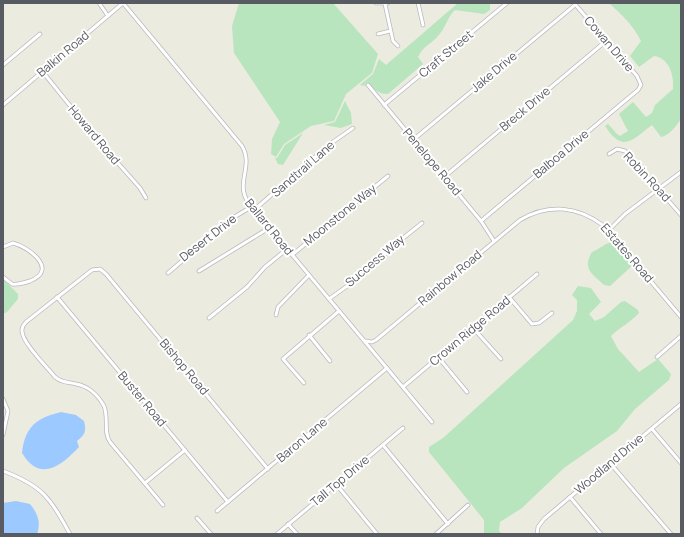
<svg xmlns="http://www.w3.org/2000/svg" width="684" height="537" font-family="Manrope,sans-serif">
<rect width="100%" height="100%" fill="#ecebdf"/>
<g fill="#b9e5be">
<polygon points="239,3 333,3 378,54 372,73 346,94 334,121 311,126 284,144 276,157 271,154 272,139 280,122 234,53 232,26"/>
<path d="M458,3H490V10L484,14L455,10C447,17 446,28 438,36C430,45 424,45 418,57L423,64L388,94C378,94 374,90 368,82L365,84L367,86L360,85L373,74L379,59L386,65Z"/>
<path d="M609,3H681V119C675,127 670,135 661,137L652,125C631,141 623,153 605,126L608,124L617,134L620,136L628,131L619,114L633,102L646,117L652,113L655,105L673,89C674,76 670,58 654,56L639,67L630,56L641,41C633,25 622,15 609,3Z"/>
<polygon points="345,101 351,113 352,124 341,128 324,125 335,122"/>
<polygon points="303,133 283,165 278,164 275,158 277,158 285,145"/>
<path d="M614,241L631,261L633,265L610,286L604,285C592,274 582,269 592,252C600,249 605,243 614,241Z"/>
<polygon points="3,279 18,294 18,299 7,312 3,314"/>
<path d="M578,286L591,288L601,302L589,314L595,321L604,317L621,302L625,301L638,310L639,313C631,322 619,328 611,336L618,349L639,372L658,359L671,374L669,380L635,409L617,431L564,468L522,508L500,522L499,531L502,534H484V520L429,452V447L443,438L573,320L577,311V300L572,295Z"/>
</g>
<g fill="#9cc9ff">
<path d="M61,412L76,415L84,421C87,433 84,435 77,441L79,447C61,466 40,483 22,453C25,427 36,418 61,412Z"/>
<path d="M16,501L30,504C38,514 41,522 37,534H3V503Z"/>
</g>
<g fill="none" stroke-linecap="round" stroke-linejoin="round">
<g stroke="#b7b9bf" stroke-width="4.5">
<g id="street">
<polyline points="99,3 108,16"/>
<path d="M123,3L242,146C254,166 235,183 248,202L432,422"/>
<polyline points="376,3 388,3"/>
<polyline points="418,3 423,25"/>
<polyline points="385,4 393,41 398,46"/>
<polyline points="378,34 390,31"/>
<polyline points="3,65 40,34"/>
<polyline points="42,71 101,144 140,188 146,198"/>
<polyline points="368,85 481,221 494,241"/>
<polyline points="3,105 123,3"/>
<polyline points="384,105 507,3"/>
<polyline points="413,140 575,5"/>
<polyline points="609,154 617,149 625,151 681,215"/>
<polyline points="444,177 606,41"/>
<polyline points="254,210 330,144 353,128"/>
<polyline points="481,221 638,90 641,85 637,76 574,3"/>
<polyline points="609,230 625,214 681,172"/>
<path d="M3,247L13,243C29,247 59,270 30,281C24,283 18,285 12,284L3,277"/>
<polyline points="292,255 388,176"/>
<polyline points="199,271 269,228"/>
<polyline points="168,273 231,219 251,207"/>
<polyline points="57,297 228,502"/>
<polyline points="509,297 532,324 539,323 552,313"/>
<polyline points="329,299 357,279 402,239 422,223"/>
<polyline points="276,315 278,307 309,275"/>
<polyline points="209,318 247,287 265,267 287,249"/>
<polyline points="473,328 501,359"/>
<polyline points="309,335 330,361"/>
<path d="M366,341L372,342L376,340L520,220C548,203 578,206 604,226L681,317"/>
<polyline points="438,357 467,392"/>
<polyline points="657,357 681,336"/>
<polyline points="304,383 283,359 339,311"/>
<polyline points="403,387 537,274"/>
<polyline points="3,399 8,411 3,435"/>
<polyline points="652,429 681,463"/>
<polyline points="383,445 448,524"/>
<polyline points="610,463 671,534"/>
<path d="M3,471C43,486 50,498 70,534"/>
<polyline points="145,483 185,450"/>
<polyline points="336,484 377,534"/>
<polyline points="570,497 601,534"/>
<path d="M163,505L110,442C103,432 109,418 104,406C98,395 88,386 76,384C68,382 62,383 55,377C48,368 21,342 22,330C22,327 24,324 26,322L92,270L100,269L106,274L268,469"/>
<polyline points="217,511 387,368"/>
<polyline points="197,518 211,534"/>
<polyline points="288,524 297,534"/>
<polyline points="277,534 403,428"/>
<polyline points="436,534 468,505"/>
<polyline points="537,534 538,527 544,519 681,404"/>
</g>
</g>
<use href="#street" stroke="#fff" stroke-width="3"/>
</g>
<g text-anchor="middle" stroke-width="4" stroke-linejoin="round" paint-order="stroke">
<g font-size="12" fill="#585b61" stroke="#fff">
<text transform="translate(609 44) rotate(49)" y="4">Cowan Drive</text>
<text transform="translate(63 54) rotate(-40)" y="4">Balkin Road</text>
<text transform="translate(446 54) rotate(-40)" y="4">Craft Street</text>
<text transform="translate(494 72) rotate(-40)" y="4">Jake Drive</text>
<text transform="translate(525 109) rotate(-40)" y="4">Breck Drive</text>
<text transform="translate(94 135) rotate(50)" y="4">Howard Road</text>
<text transform="translate(561 154) rotate(-40)" y="4">Balboa Drive</text>
<text transform="translate(432 162) rotate(50)" y="4">Penelope Road</text>
<text transform="translate(303 169) rotate(-41)" y="4">Sandtrail Lane</text>
<text transform="translate(647 177) rotate(47)" y="4">Robin Road</text>
<text transform="translate(340 215) rotate(-39)" y="4">Moonstone Way</text>
<text transform="translate(269 227) rotate(51)" y="4">Ballard Road</text>
<text transform="translate(208 238) rotate(-38)" y="4">Desert Drive</text>
<text transform="translate(627 253) rotate(49)" y="4">Estates Road</text>
<text transform="translate(375 261) rotate(-40)" y="4">Success Way</text>
<text transform="translate(450 278) rotate(-40)" y="4">Rainbow Road</text>
<text transform="translate(470 331) rotate(-40)" y="4">Crown Ridge Road</text>
<text transform="translate(184 367) rotate(50)" y="4">Bishop Road</text>
<text transform="translate(142 399) rotate(50)" y="4">Buster Road</text>
<text transform="translate(302 440) rotate(-40)" y="4">Baron Lane</text>
<text transform="translate(609 464) rotate(-40)" y="4">Woodland Drive</text>
<text transform="translate(340 481) rotate(-40)" y="4">Tall Top Drive</text>
</g>
</g>
<rect width="684" height="537" fill="none" stroke="#585b61" stroke-width="8"/>
</svg>
